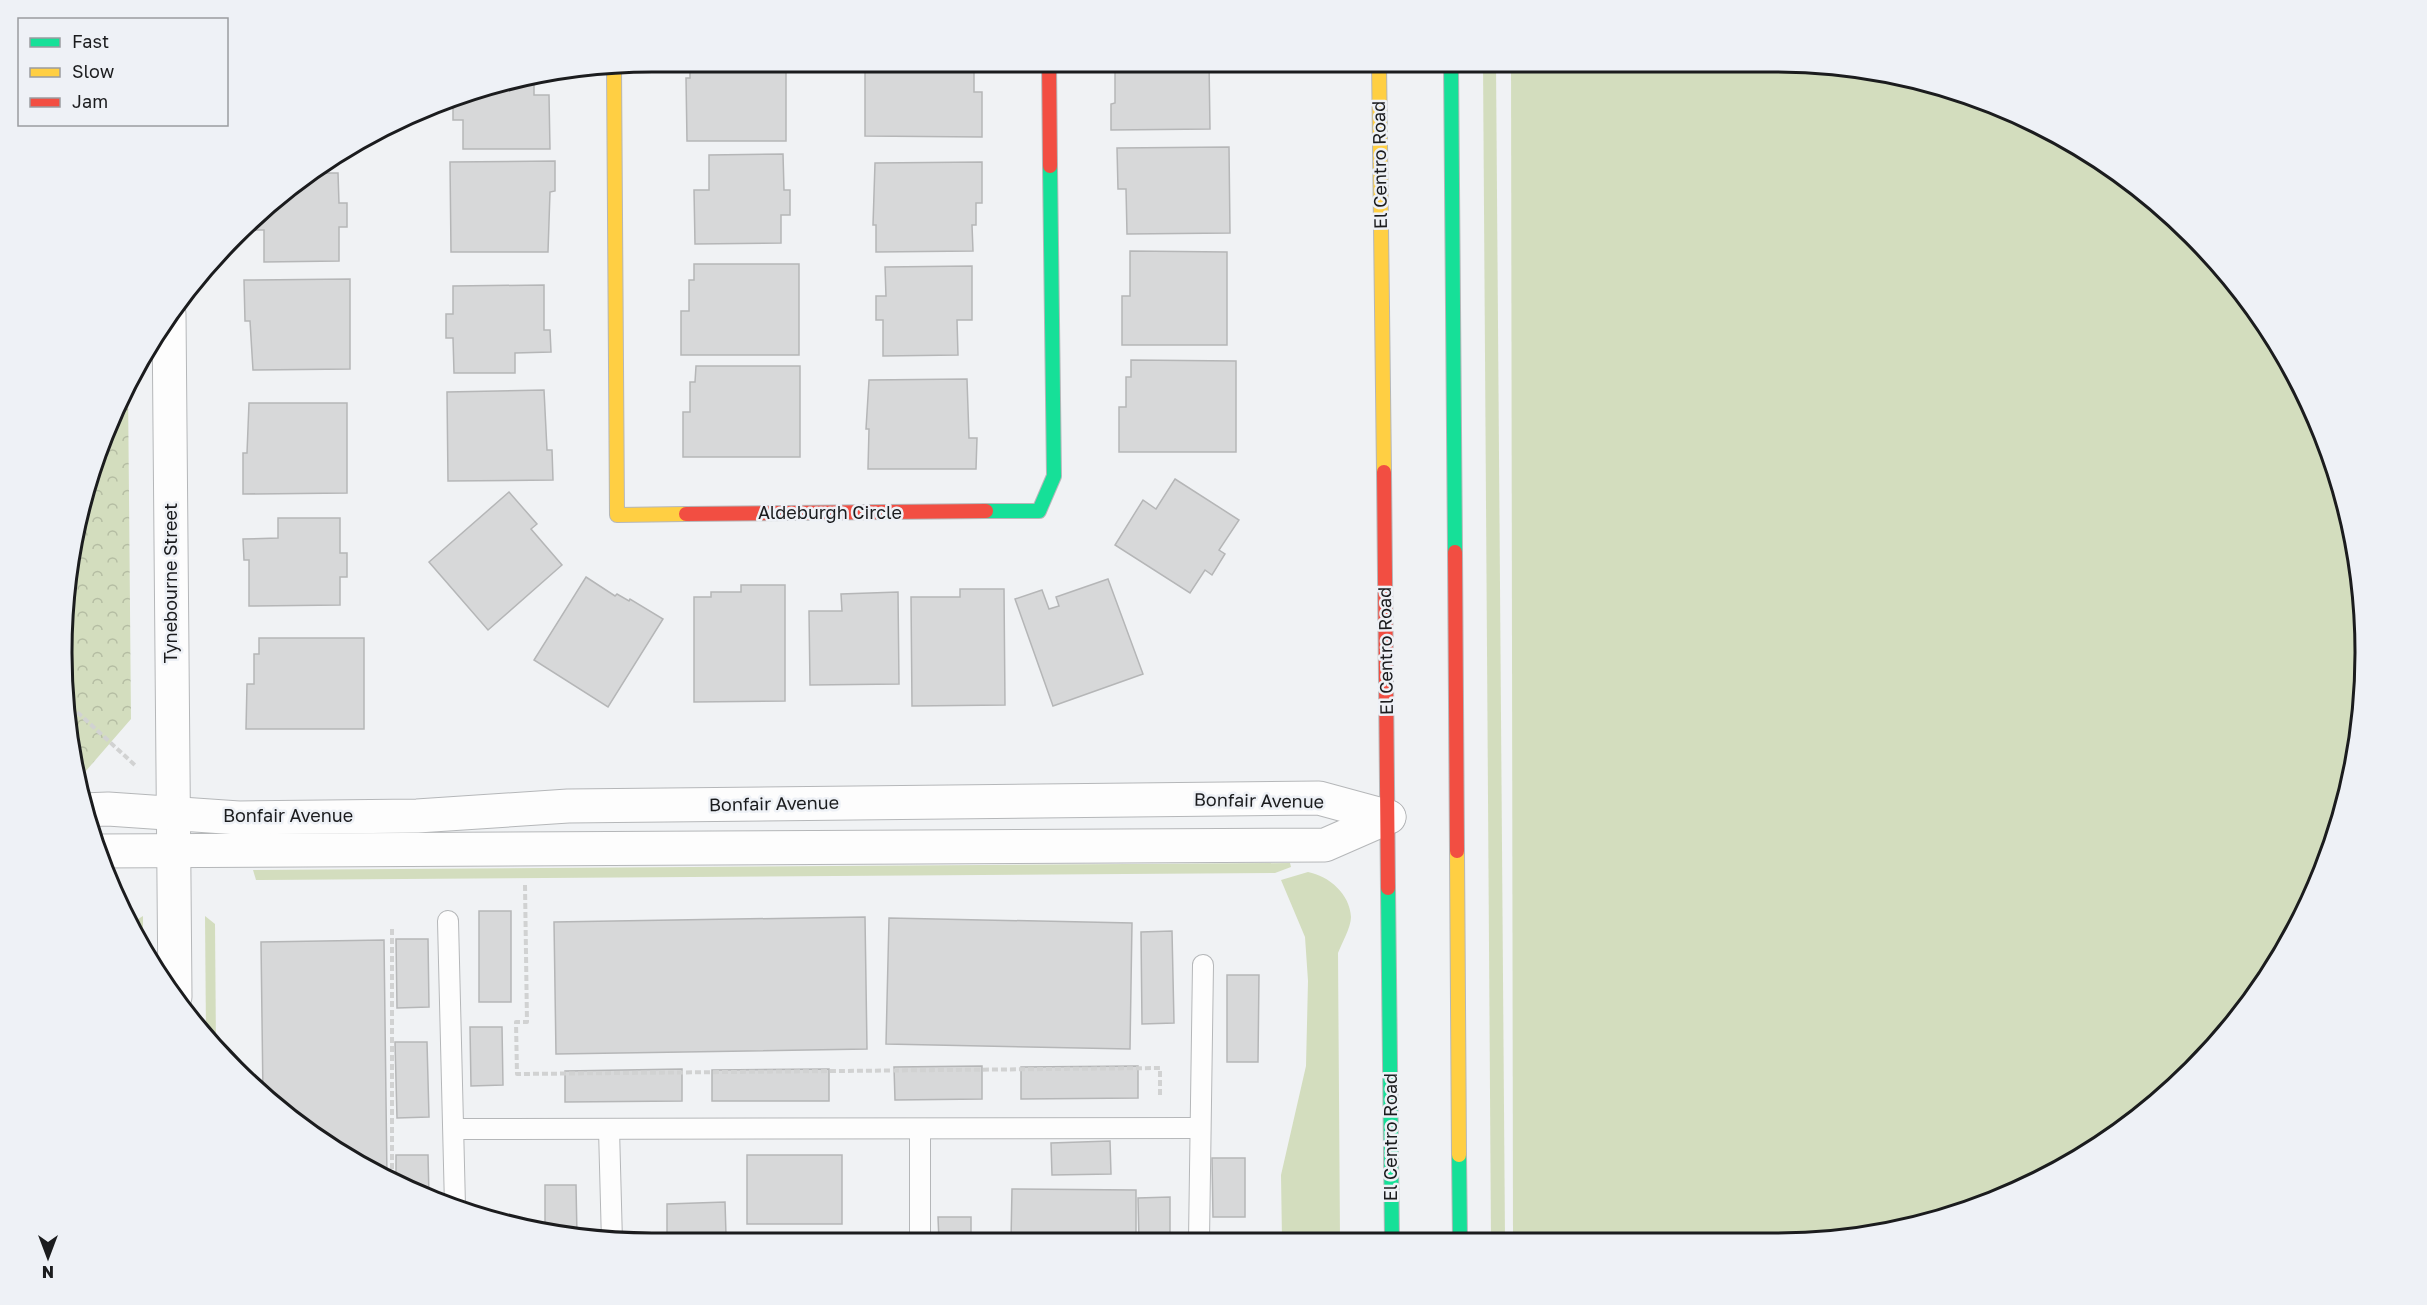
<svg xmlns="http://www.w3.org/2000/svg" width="2427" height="1305" font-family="'Golos Text',sans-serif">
<defs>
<pattern id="forest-crowns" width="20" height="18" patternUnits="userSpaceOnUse" patternTransform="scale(1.5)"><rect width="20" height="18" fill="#d3ddbe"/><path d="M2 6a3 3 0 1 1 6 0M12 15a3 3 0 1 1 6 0" fill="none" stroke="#b5bda3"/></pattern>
</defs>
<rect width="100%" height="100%" fill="#f0f2f4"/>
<g fill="#d3ddbe">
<polygon points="1483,62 1496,62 1505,1239 1491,1240"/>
<polygon points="1511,62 1813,63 1928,82 2036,123 2135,184 2219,263 2286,357 2334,463 2360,576 2364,691 2345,806 2304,914 2219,1042 2103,1144 2000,1199 1852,1238 1513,1239"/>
<polygon points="1290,863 1291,867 1275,873 261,880 256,880 253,870"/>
<path d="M1308,872C1329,876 1350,894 1351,917C1351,927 1342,943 1338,953L1340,1240H1282L1281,1175L1306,1066L1308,981L1305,937L1281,880Z"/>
<polygon points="143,916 143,947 134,930 135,921"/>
<polygon points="205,916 215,924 216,1047 206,1035"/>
</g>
<path fill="url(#forest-crowns)" d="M128,386L131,719L85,772H76C72,746 65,718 63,691C55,588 80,476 128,386Z"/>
<g fill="#d7d8d9" stroke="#b5b6b7" stroke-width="1.5">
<polygon points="690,62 786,62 786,141 687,141 686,78 690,78"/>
<polygon points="865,62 974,62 974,92 982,92 982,137 865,136"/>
<polygon points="1115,62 1209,62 1210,129 1111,130 1111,104 1115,103"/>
<polygon points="534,74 534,95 549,95 550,149 463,149 463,120 453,120 453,97"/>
<polygon points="361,139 361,149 344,150 357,141"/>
<polygon points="1229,147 1230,233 1127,234 1126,189 1118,189 1117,148"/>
<polygon points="783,154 784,190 790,190 790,215 781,215 781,243 695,244 694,190 709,190 709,155"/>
<polygon points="555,161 555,191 550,192 548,252 451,252 450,162"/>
<polygon points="982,162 982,203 976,203 976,225 972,225 973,251 876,252 876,225 873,225 875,163"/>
<polygon points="309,173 338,173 339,203 347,203 347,227 339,227 339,261 264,262 264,230 251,230 251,223 292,184"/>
<polygon points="1130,251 1227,252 1227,345 1122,345 1122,296 1130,296"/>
<polygon points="694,264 799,264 799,355 681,355 681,311 689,311 689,280 694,280"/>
<polygon points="972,266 972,320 957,320 958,355 883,356 883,320 876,320 876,296 886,296 885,267"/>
<polygon points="350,279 350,369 253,370 250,321 245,321 244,280"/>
<polygon points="544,285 544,330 550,330 551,352 515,353 515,373 454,373 453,338 446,338 446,314 453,314 453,286"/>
<polygon points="1131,360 1236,361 1236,452 1119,452 1119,407 1126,407 1126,377 1131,377"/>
<polygon points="696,366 800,366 800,457 683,457 683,412 690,412 690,382 695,382"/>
<polygon points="967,379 969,438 977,438 976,469 868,469 869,429 866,429 869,380"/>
<polygon points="544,390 547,450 552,450 553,480 448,481 447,392"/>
<polygon points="249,403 347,403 347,493 243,494 243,453 247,453"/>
<polygon points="1175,479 1239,520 1219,550 1225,554 1212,575 1205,570 1190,593 1115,545 1143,500 1156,509"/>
<polygon points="509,492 537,524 531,529 562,565 488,630 429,562"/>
<polygon points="278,518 340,518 340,553 347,553 347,577 340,577 340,605 249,606 249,560 244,560 243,539 278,538"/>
<polygon points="586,577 615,596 617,594 629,601 630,599 663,619 608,707 534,660"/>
<polygon points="1108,579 1143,674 1053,706 1015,599 1042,590 1049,609 1059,606 1056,597"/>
<polygon points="741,585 785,585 785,701 694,702 694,597 711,597 711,592 741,592"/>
<polygon points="960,589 1004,589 1005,705 912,706 911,597 960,597"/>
<polygon points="898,592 899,684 810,685 809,611 842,611 841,594"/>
<polygon points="259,638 364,638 364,729 246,729 247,684 254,684 254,654 259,654"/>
<rect x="479" y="911" width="32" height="91"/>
<polygon points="865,917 867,1049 556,1054 554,922"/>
<polygon points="889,918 1132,923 1130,1049 886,1044"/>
<polygon points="1172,931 1174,1023 1142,1024 1141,932"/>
<polygon points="396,939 428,939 429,1007 397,1008"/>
<polygon points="384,940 387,1180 293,1122 263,1096 261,942"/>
<polygon points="1227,975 1259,975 1258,1062 1227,1062"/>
<polygon points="470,1027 502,1027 503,1085 471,1086"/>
<polygon points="395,1042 427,1042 429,1117 397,1118"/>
<polygon points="982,1066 982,1099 895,1100 894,1067"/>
<polygon points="1138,1066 1138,1098 1021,1099 1021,1067"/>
<polygon points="682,1069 682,1101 565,1102 565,1071"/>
<polygon points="829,1069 829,1101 712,1101 712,1070"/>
<polygon points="1110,1141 1111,1174 1052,1175 1051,1143"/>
<polygon points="396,1155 428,1155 429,1197 396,1184"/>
<rect x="747" y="1155" width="95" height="69"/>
<polygon points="1212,1158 1245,1158 1245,1217 1213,1217"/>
<polygon points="545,1185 576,1185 577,1236 545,1231"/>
<polygon points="1012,1189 1136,1190 1136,1241 1011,1241"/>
<polygon points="1170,1197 1170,1241 1139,1241 1138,1198"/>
<polygon points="725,1202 726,1235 667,1236 667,1204"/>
<polygon points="938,1217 971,1217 971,1241 939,1241"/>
</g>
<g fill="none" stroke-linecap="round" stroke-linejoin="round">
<g stroke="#b5b7b9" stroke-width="22">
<g id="lane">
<polyline points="448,921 455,1206"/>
<polyline points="454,1129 1200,1128"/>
<polyline points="609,1129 612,1242"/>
<polyline points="920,1129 920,1241"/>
<polyline points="1199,1240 1203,965"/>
</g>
</g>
<g stroke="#b5b7b9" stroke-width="35">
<g id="street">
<polyline points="169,314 175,997"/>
<polyline points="83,810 108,809 239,818 417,816 568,806 1319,798 1389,817"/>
<polyline points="97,851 1325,845 1389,817"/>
</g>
</g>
<g stroke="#b5b7b9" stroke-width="16">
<g id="fast">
<polyline points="1451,62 1455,552"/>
<polyline points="986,511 1039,511 1054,476 1050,166"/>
<polyline points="1388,888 1392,1240"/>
<polyline points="1459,1155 1460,1240"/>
</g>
</g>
<g stroke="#b5b7b9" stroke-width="16">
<g id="slow">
<polyline points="1379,62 1384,472"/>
<polyline points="614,65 617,515 686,514"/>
<polyline points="1457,851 1459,1155"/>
</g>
</g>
<g stroke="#b5b7b9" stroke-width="16">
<g id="jam">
<polyline points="1049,62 1050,166"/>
<polyline points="1384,472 1388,888"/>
<polyline points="686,514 986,511"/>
<polyline points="1455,552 1457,851"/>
</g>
</g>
<g stroke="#d1d2d2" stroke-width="4" stroke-dasharray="6 3" stroke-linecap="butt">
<polyline points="64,700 137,767"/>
<polyline points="525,885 527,1022 516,1022 517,1074 1160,1068 1160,1098"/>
<polyline points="392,929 392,1183"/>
</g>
<use href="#lane" stroke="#fdfdfd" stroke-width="20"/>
<use href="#street" stroke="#fdfdfd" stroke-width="33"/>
<use href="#fast" stroke="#16e098" stroke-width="14"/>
<use href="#slow" stroke="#ffcf43" stroke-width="14"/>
<use href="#jam" stroke="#f24e42" stroke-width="14"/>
</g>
<g text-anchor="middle" stroke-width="5" stroke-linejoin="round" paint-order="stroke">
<g font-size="18" fill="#1b1c1e" stroke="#eef1f6">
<text transform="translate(1380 165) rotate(-91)" y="6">El Centro Road</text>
<text x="830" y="519">Aldeburgh Circle</text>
<text transform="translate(171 583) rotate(-90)" y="6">Tynebourne Street</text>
<text transform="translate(1386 651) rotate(-91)" y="6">El Centro Road</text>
<text transform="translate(1259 801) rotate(1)" y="6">Bonfair Avenue</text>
<text transform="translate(774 804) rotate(-1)" y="6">Bonfair Avenue</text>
<text x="288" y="822">Bonfair Avenue</text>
<text transform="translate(1391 1137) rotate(-90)" y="6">El Centro Road</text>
</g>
</g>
<path d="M0 0H2427V1305H0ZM652 72H1775A580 580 0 0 1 2355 652V653A580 580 0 0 1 1775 1233H652A580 580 0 0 1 72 653V652A580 580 0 0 1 652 72Z" fill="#eef1f6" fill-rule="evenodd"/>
<path fill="none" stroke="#1b1c1e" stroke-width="3" d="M652 72H1775A580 580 0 0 1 2355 652V653A580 580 0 0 1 1775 1233H652A580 580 0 0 1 72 653V652A580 580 0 0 1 652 72Z"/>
<rect x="18" y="18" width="210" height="108" fill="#eef1f6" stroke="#9a9ca0" stroke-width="1.5"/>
<rect x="30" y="38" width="30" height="9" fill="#16e098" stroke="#9a9ca0" stroke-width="1.5"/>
<text x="72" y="48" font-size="18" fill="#1b1c1e">Fast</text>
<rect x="30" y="68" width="30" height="9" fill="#ffcf43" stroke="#9a9ca0" stroke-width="1.5"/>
<text x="72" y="78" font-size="18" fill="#1b1c1e">Slow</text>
<rect x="30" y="98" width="30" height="9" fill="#f24e42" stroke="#9a9ca0" stroke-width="1.5"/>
<text x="72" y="108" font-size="18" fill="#1b1c1e">Jam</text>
<g transform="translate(48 1257) rotate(180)" stroke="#eef1f6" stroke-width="4.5" paint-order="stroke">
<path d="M0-4.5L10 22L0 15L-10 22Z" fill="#1b1c1e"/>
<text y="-9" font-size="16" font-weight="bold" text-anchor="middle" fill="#1b1c1e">N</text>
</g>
</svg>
